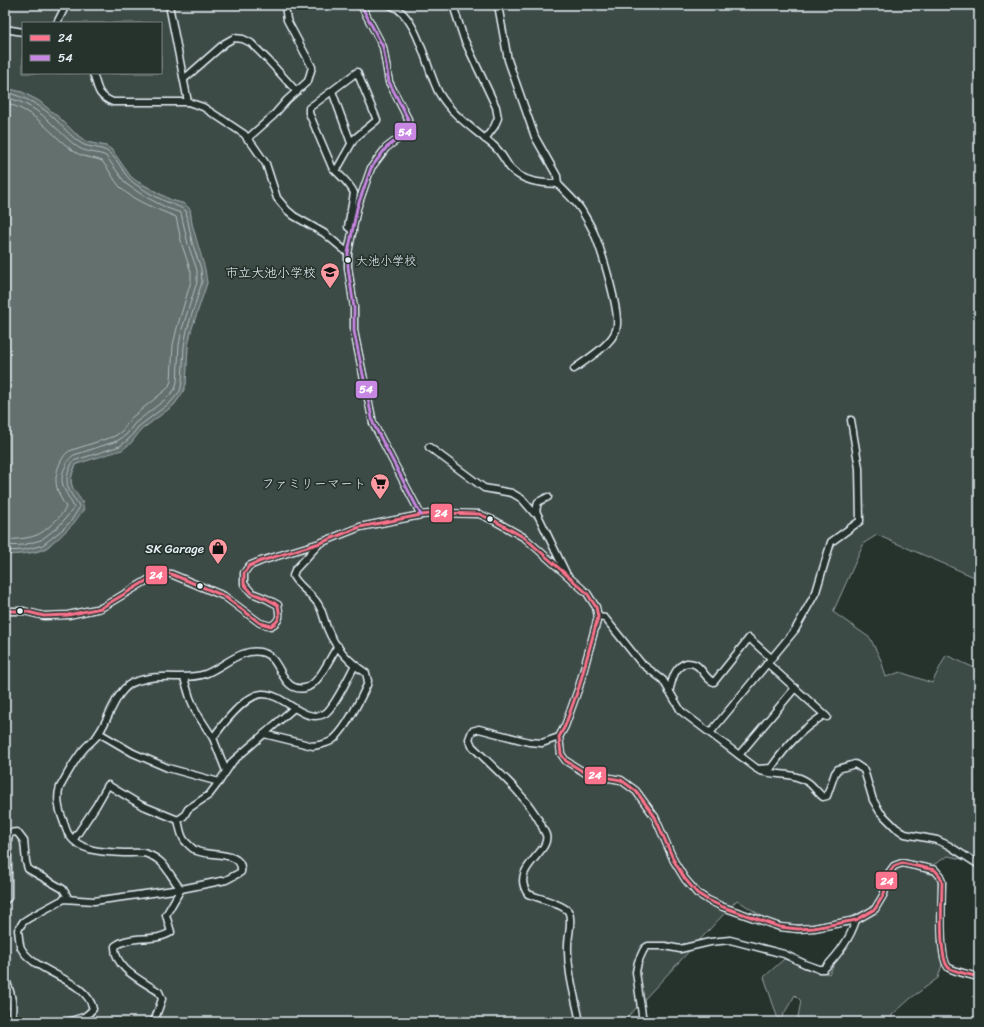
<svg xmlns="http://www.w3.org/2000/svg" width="984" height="1027" font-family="Sriracha,'Klee One',sans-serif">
<rect width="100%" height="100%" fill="#26332d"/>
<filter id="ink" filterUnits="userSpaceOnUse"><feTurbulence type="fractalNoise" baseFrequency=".025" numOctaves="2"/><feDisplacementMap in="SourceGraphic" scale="8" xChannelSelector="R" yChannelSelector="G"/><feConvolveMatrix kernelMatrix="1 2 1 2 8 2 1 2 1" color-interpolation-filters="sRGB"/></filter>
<g filter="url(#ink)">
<path fill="#3e4b47" stroke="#939ea0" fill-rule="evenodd" d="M5,5H979V579L877,535L864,543L833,612L870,638L881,660L886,677L900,672L932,683L946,655L979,670V863L948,856L928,868L920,866L925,873L940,876L944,958L938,978L911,998L892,1015L890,1022H797L801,1001L795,995L779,1022L764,977L784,959L829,974L848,939L856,920L881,905L888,874L896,863L882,876L878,904L836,924L775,925L737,900L623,1022H5V555C17,554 34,554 45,549C57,542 74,515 83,503C71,487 67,482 77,464L122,449L131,443L141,430L174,405L180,397L186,384L188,346L191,331L207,283L192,224L190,209L185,204L171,200L139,182V183L131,177L112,150L106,146L91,143L85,141L75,133L62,120L39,101L22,92L5,88ZM23,23H161V73H23Z"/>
<path fill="#636f6d" stroke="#98a3a5" d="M5,88L22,92L39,101L62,120L75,133L85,141L91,143L106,146L112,150L131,177L138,182L171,200L185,204L190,209L192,224L205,269L207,283L191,331L188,346L186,384L183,392L174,405L141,430L131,443L122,450L76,464C63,491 79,488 84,509L74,523L59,538C53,540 49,547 43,549C31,554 18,554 5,555Z"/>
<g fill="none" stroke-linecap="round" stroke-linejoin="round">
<g stroke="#b3bdc0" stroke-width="1">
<path d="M5,92C25,97 43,106 57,121C65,129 72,138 82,144C90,148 101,147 108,152C120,160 123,176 135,184C146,191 158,199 170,203C176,206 181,207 186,211L192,242L201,269L202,282L187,330L184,346L182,383L180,391L171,402L138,427L129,439L120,446L73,461C66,475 64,484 73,497C76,501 79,504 79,508L71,521L63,529L43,545L24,550L5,551"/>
<path d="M5,97C23,101 40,111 53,125C62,133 69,141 79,148C88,153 98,152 106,156L126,184L144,196L167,208L181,213L188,244L197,270V282L182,329L179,345L177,382L175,389L167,398L135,423L126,435L117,441L74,455C69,458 68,461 66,465C56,485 67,491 74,508L59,526L41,540L23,545L5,546"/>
<path d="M5,103C38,111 50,135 75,152C84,158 93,157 102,161C109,169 113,179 120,187C134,202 158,209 176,217L182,245L191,272V281L177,328L173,345L171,381L168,388L131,418L122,431L115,436L72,450C66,452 64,456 61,461C52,479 56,491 66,507C63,515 45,532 37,535C27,539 15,539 5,540"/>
</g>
<g stroke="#e8f1f8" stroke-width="9">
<g id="minor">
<polyline points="169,5 188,102"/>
<polyline points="361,5 383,47 389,82 408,119 408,128 403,135 386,148 371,168 357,208 348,253 348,267 354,308 354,331 373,423 421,515"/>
<path d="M390,5C418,14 426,69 439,93C450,112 468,125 484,138C488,141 491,143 494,146C501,152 505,161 510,168C523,182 540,183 558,184"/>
<polyline points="453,5 464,39 496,107 498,118 494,127 485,139"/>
<path d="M498,5L508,60L535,137L557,176L558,184C566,193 576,201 582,211C586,218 591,226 594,233C601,249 622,316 616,330C611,345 587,359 574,369"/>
<polyline points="57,23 66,5"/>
<polyline points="5,29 23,32"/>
<path d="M93,73C98,88 97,96 113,102H188L203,107L223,120L244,134L253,145L266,164L277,198L287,210L294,216L324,233L348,253"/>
<polyline points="184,79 225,43 234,38 243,39 251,43 268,60 297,92"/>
<polyline points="332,91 351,143"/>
<polyline points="247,139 273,116 287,100 308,81 312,67 287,20 285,5"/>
<path d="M336,171L354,139L377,120L357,72L309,108V113L332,167C339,175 350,183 354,193L348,227L353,231"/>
<polyline points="429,447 484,488 512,493 522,499 534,513 536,511"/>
<polyline points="548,497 538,502 536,511 566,573"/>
<path d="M5,613L9,611H24L44,616L68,615L101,608L156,575L163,573L171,574L224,596L260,623L271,626C281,620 280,616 278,605L267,599L252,593L244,584V573L249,566L261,561L320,543L360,527L421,515L440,513L479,514L495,521L525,538L587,593L596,607L598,617L579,687L565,726L559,737L561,754L566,761L587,774L621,780L636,791L655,817L674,861L685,879L697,893L708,900L723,907L780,927L798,929L814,928L856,920L875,909L884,894L888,874L894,866L902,863L935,870L940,876L942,882C942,898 938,960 949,968C956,972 971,975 979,977"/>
<path d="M598,617L605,618L641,663L663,680L681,711L760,771C777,776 795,772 809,783C814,787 818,793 823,797L827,796L835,773L838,769L855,764L864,770L873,800L880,812L896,828L905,834L937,840L948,845L979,865"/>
<polyline points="767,663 827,717"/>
<polyline points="184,678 190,698 196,712 213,738 226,771"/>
<path d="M669,692C672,681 674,666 687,663C689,663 693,663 696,665C703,669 706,680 714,682L749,638L771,658"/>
<polyline points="99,733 133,753 168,768 219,782"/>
<polyline points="710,733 795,630 816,592 831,542 860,521 859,468 851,420"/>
<path d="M264,734L313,746C319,745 326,744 331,741C344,733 360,700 367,685L368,681L366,673C350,663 335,647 328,630C324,621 323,611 318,604C311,593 299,587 293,576L295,570L319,544"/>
<path d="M559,737L542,743L529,742L479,729L472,731L469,739L472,746C496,770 525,794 541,824C542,828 545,832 546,835C551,853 509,868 528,894C538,898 562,904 568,911C573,919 568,936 568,945C567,971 575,997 580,1022"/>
<path d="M213,738C222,725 245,695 262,694C284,693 303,724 324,714C333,710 349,676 355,665"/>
<polyline points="739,755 795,688"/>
<path d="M757,769L771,768C787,745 801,730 824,715"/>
<polyline points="178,820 184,816 188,809 209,795 219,782 233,761 294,708"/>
<polyline points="74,839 96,806 108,785 141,805 178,820"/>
<path d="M181,889C169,876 166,860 147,854C141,852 132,853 126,853C106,852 81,853 69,835C66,831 65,825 63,820C59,810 56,798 60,787C67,775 74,760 84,749C88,744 93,741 97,736C109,721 116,686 137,681C144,679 153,677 160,677C176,676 190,679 205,674C224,667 242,646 264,653C282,659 281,693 305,688C319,685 329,658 338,646"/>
<path d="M5,900L8,898V838C10,833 11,832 17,832L24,841L26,862L28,869L63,889L69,899"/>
<path d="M5,978C11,991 15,1008 10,1022"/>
<path d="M67,1022L84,1017L89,1013L93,1009C87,979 34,973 21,948C19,943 19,936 18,930L23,922L29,918L64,899L94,901L181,889L226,880L241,872C244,850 210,857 197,851C192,849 188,844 185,841C180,835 180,827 178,820"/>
<path d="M154,1022L162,999L159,992C143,981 114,969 115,946C131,934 155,943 171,932L166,915L181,889"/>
<path d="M643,1022L636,972L638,962L643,951L645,948L648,946H665L680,949L710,942L730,940L784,954L805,964L819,969H824C838,955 850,939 856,920"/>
</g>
</g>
<use href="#minor" stroke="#26332d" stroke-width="6"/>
<g stroke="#26332d" stroke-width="6">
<path id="bus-1" d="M5,613L9,611H24L44,616L68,615L101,608L156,575L163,573L171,574L224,596L260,623L271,626C281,620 280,616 278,605L267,599L252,593L244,584V573L249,566L261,561L320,543L360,527L421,515L440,513L479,514L495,521L525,538L587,593L596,607L598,617L579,687L565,726L559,737L561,754L566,761L587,774L621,780L636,791L655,817L674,861L685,879L697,893L708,900L723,907L780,927L798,929L814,928L856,920L875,909L884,894L888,874L894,866L902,863L935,870L940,876L942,882C942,898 938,960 949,968C956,972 971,975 979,977"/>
</g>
<g stroke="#26332d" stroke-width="6">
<polyline id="bus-2" points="361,5 383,47 389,82 408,119 408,128 403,135 386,148 371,168 357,208 348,253 348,267 354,308 354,331 373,423 421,515"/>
</g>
<use href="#bus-1" stroke="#fc738d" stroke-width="3"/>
<use href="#bus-2" stroke="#c787e3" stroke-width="3"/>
</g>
</g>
<defs>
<g id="school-pin" transform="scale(1)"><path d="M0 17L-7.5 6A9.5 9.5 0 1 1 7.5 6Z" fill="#ff9aa2" stroke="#26332d"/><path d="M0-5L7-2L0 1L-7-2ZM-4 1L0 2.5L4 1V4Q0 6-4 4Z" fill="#111"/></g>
<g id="supermarket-pin" transform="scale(1)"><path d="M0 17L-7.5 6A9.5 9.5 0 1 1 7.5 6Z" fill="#ff9aa2" stroke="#26332d"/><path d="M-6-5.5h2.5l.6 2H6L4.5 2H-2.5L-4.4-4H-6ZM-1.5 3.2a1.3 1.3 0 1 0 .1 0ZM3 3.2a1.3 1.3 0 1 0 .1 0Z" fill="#111"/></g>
<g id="shop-pin" transform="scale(1)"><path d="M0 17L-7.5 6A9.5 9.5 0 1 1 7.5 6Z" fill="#ff9aa2" stroke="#26332d"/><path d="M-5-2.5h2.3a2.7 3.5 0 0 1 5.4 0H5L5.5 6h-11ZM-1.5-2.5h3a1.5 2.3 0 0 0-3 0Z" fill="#111"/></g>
</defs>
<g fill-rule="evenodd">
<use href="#school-pin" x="330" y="272"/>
<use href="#supermarket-pin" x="380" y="483"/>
<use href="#shop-pin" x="218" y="548"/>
</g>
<g fill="#e8f1f8" stroke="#26332d" stroke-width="1.5">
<circle cx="348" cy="260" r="3.5"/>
<circle cx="490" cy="519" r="3.5"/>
<circle cx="200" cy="586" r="3.5"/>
<circle cx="20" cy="611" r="3.5"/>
</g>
<g text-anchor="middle" stroke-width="3.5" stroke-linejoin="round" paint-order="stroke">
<g font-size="12" fill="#e8f1f8" stroke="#26332d" text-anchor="start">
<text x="356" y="265">大池小学校</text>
</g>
<g font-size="13" fill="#e8f1f8" stroke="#26332d" text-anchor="end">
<text x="316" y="277">市立大池小学校</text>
<text x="366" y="488">ファミリーマート</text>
<text x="204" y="553">SK Garage</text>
</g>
</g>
<g stroke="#26332d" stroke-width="1.5">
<rect x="394" y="122" width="23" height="19" rx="4" fill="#c787e3"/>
<rect x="355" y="380" width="23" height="19" rx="4" fill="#c787e3"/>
<rect x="430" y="503" width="23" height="20" rx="4" fill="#fc738d"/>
<rect x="145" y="565" width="23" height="20" rx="4" fill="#fc738d"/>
<rect x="584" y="766" width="23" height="19" rx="4" fill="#fc738d"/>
<rect x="875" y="871" width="23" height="19" rx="4" fill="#fc738d"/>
</g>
<g font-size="11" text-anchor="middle" font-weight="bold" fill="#fff">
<text x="405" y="136">54</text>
<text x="366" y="393">54</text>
<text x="441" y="517">24</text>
<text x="156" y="579">24</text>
<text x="595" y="779">24</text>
<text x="887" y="885">24</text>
</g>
<rect width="984" height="1027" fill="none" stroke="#26332d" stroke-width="20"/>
<rect x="10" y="10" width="964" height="1007" fill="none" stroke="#e8f1f8" stroke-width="1.5" filter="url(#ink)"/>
<rect x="22" y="22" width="140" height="52" fill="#26332d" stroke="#747f7e"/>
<rect x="30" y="35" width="20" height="6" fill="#fc738d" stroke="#747f7e"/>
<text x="58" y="42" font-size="12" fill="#e8f1f8">24</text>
<rect x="30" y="55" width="20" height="6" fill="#c787e3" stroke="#747f7e"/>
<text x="58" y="62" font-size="12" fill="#e8f1f8">54</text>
</svg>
